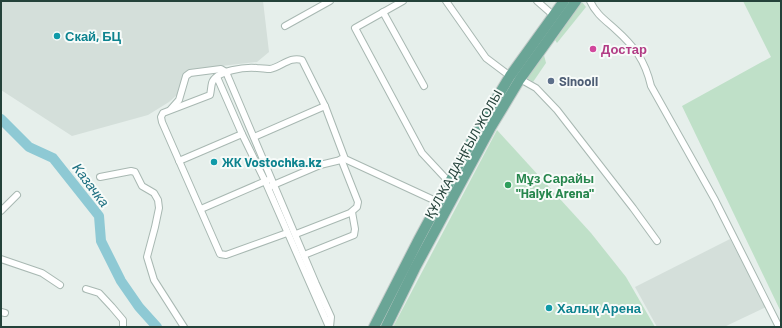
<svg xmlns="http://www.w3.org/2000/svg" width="782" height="328" font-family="Barlow,sans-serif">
<rect width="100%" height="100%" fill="#e6efeb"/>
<g fill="#d4dfda">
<polygon points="1,1 263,1 269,52 257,62 195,69 178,94 169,102 148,115 72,136 1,90"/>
<polygon points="730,239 766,307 724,327 657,327 635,287"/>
</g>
<g fill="#bfe0c8">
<polygon points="743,1 781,1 781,312 682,106 771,57"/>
<polygon points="582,2 586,7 557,43 555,40"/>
<polygon points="544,55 546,63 533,82 527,78"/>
<polygon points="497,130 591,233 626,277 655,327 393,327"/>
</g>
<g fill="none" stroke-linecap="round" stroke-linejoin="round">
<polyline stroke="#8ec9d4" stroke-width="10" points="1,119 29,147 53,158 99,216 101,241 121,281 139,307 157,327"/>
<g stroke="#a8b8b2" stroke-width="8">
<g id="minor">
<polyline points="403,1 355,28 422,153 449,182"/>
<polyline points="446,1 486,58 510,76"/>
<polyline points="537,1 553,15"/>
<path d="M590,1C596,14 605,20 615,29C634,46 645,60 651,86L715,200L779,327"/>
<polyline points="383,12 424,86"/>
<polyline points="285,26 330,1"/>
<polyline points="217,77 242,134 265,181 329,327"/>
<polyline points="520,79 536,88 557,110 633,208 657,241"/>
<polyline points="171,109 179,100 186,76 190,73 221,69 226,72 316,284 331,317 330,327"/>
<polyline points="254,137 325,106"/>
<polyline points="179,161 242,134"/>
<polyline points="100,177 131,171 135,172 142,186 154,193 158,200 159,208 155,227 147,257 154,280 184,327"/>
<polyline points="271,186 320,165 345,159"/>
<polyline points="201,209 268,180"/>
<polyline points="1,211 17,195"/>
<path d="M287,233L226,255L220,254L162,122L161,117L163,113L210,95C211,91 211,87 212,83C216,70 246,67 257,68C261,68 266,69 270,69C281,67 290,56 302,60L325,106L345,159L438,202"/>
<polyline points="296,234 350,213 357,207 358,202 341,159"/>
<polyline points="304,255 354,235 355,229 352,212"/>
<polyline points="1,259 42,273 60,285"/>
<polyline points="86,289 99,293 112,307 123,320 123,327"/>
<polyline points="1,312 5,313"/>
</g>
</g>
<g stroke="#c2cac8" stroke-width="12">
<g id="primary">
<polyline points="374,327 419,239 481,124 510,76 564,1"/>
<polyline points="386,327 415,268 491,127 520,79 576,1"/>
</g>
</g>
<use href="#minor" stroke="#fff" stroke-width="6"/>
<use href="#primary" stroke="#6aa596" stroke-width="10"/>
</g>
<g fill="#0f9aa8" stroke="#f7fbf9" stroke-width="1.5">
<circle cx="57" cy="36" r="4"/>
<circle cx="214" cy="162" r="4"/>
<circle cx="549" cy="308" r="4"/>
</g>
<circle fill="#d1479c" stroke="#f7fbf9" stroke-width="1.5" cx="593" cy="49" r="4"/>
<circle fill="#5c6f8a" stroke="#f7fbf9" stroke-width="1.5" cx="551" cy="81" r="4"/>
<circle fill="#2e9e5b" stroke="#f7fbf9" stroke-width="1.5" cx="508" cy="185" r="4"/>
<g text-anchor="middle" stroke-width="4" stroke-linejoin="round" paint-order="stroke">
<g font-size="13" font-weight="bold" fill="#0d838f" stroke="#f7fbf9" text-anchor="start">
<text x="65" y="41">Скай, БЦ</text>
<text x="222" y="167">ЖК Vostochka.kz</text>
<text x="557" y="313">Халық Арена</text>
</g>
<g font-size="13" font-weight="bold" fill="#b23c85" stroke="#f7fbf9" text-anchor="start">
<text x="601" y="54">Достар</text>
</g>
<g font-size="13" font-weight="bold" fill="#4e5e75" stroke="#f7fbf9" text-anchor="start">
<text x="559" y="86">Sinooil</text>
</g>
<g font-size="13" fill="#24423a" stroke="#f7fbf9">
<text transform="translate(463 154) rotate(-61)" y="5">ҚҰЛЖА ДАҢҒЫЛ ЖОЛЫ</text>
</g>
<g font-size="13" font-weight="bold" fill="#27864d" stroke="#f7fbf9" text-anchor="start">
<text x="516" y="183">Мұз Сарайы<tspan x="516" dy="15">"Halyk Arena"</tspan></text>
</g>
<g font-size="14" font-style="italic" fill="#1c6f80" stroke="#f7fbf9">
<text transform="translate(91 185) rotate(53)" y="5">Казачка</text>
</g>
</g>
<rect width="782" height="328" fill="none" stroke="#24423a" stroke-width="4"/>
</svg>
